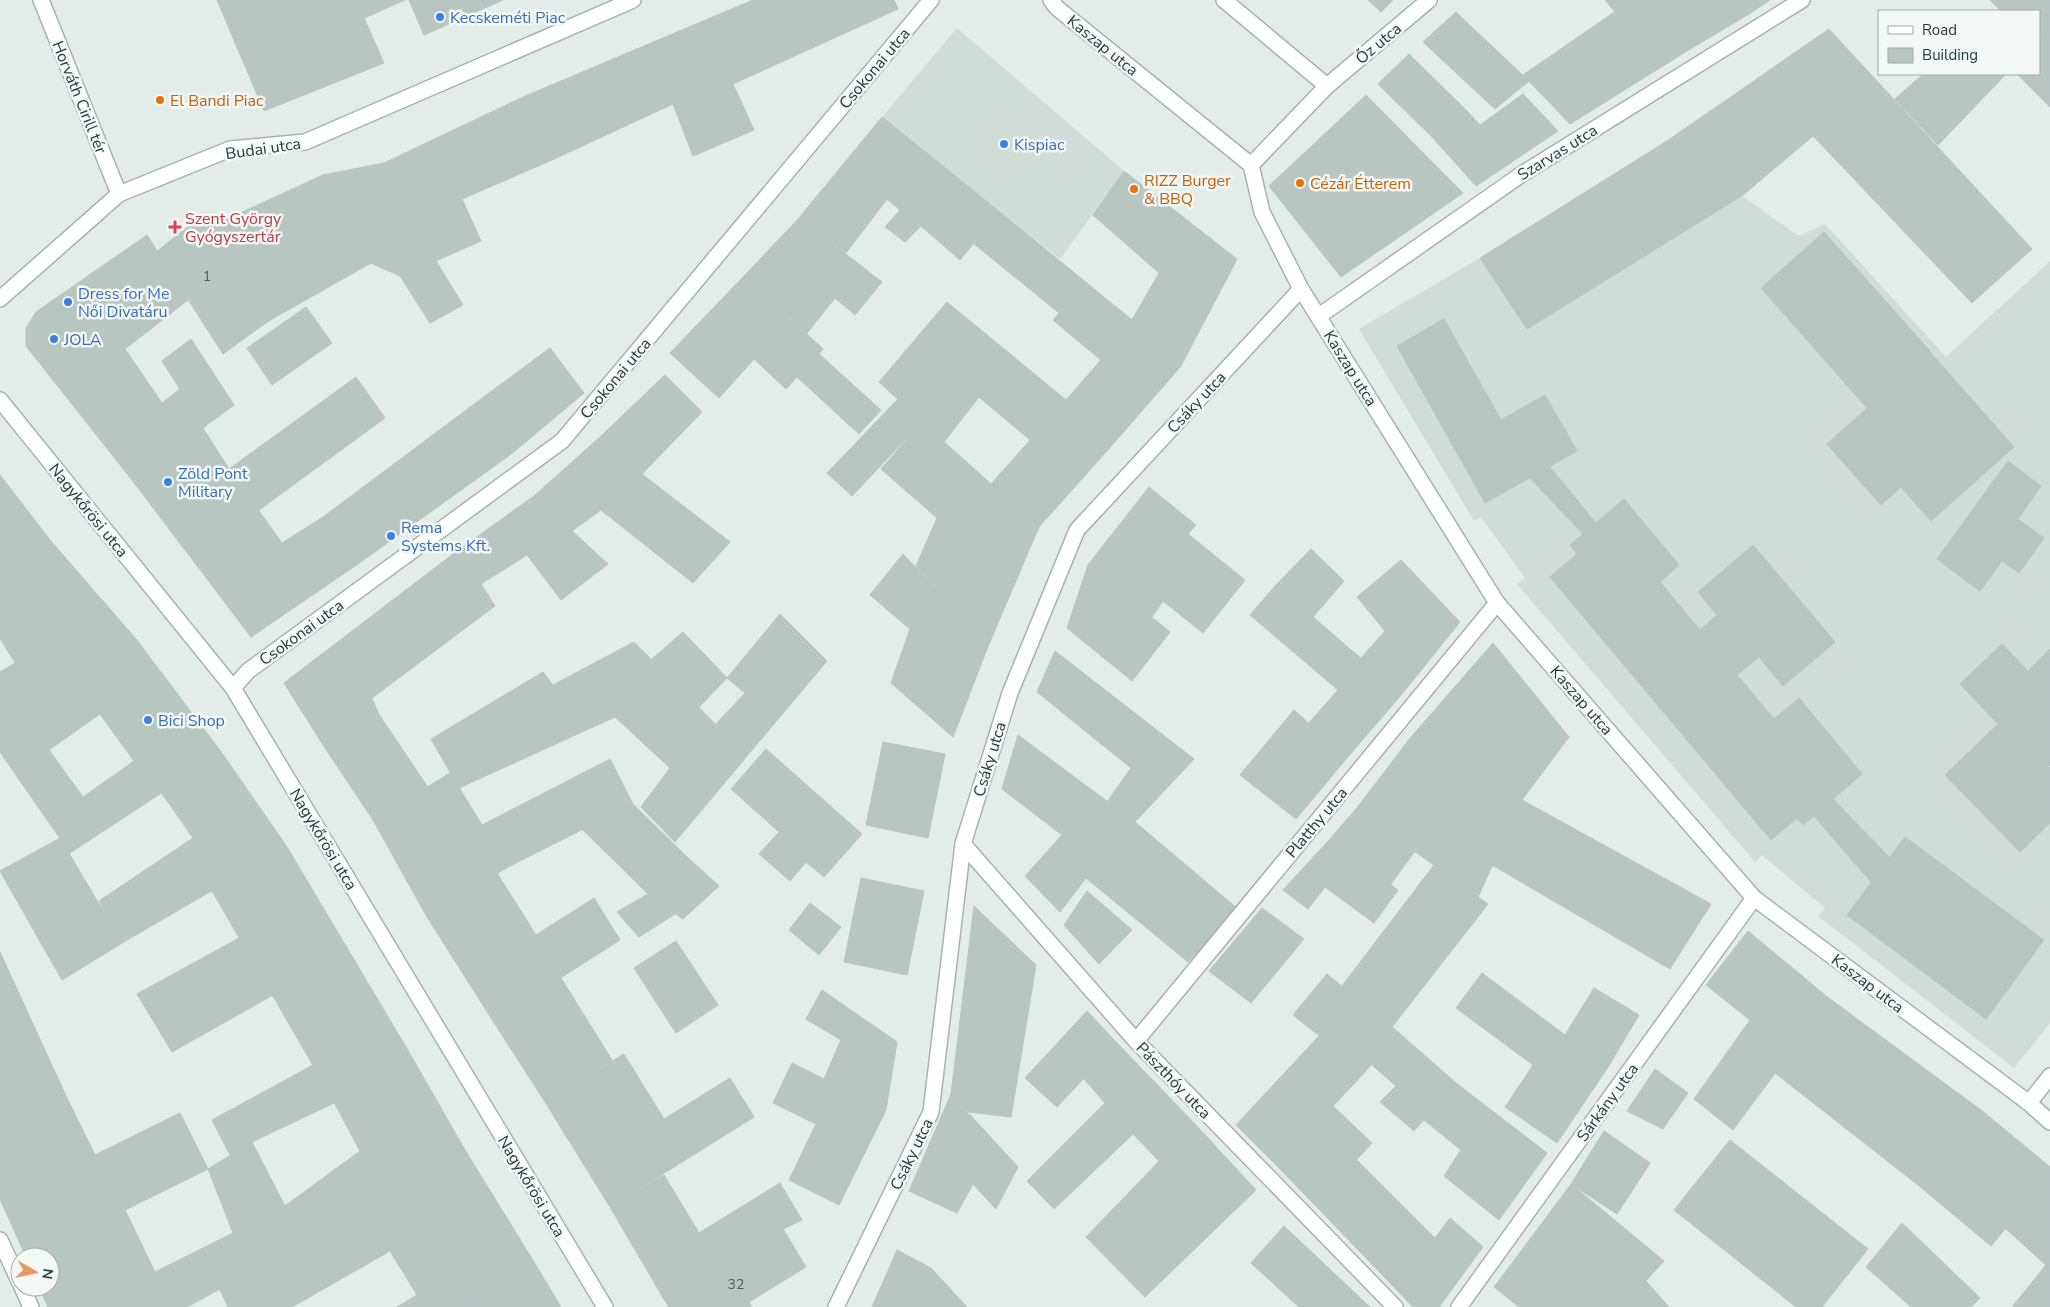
<svg xmlns="http://www.w3.org/2000/svg" width="2050" height="1307" font-family="'Nunito Sans',sans-serif">
<rect width="100%" height="100%" fill="#e3ece9"/>
<g fill="#d1dbd8">
<polygon points="957,28 1124,171 1060,259 882,117"/>
<polygon points="1667,141 1798,236 1825,224 1946,357 2050,261 2050,1023 2014,1068 1818,916 1825,908 1762,855 1755,862 1517,584 1525,578 1481,517 1474,521 1359,329 1480,258"/>
</g>
<g fill="#b8c6c2" stroke="#b5c5c1" fill-rule="evenodd">
<polygon points="217,0 356,0 384,63 264,111"/>
<polygon points="356,0 405,0 364,18"/>
<polygon points="409,0 503,0 424,35"/>
<polygon points="753,0 894,0 898,9 733,84 754,130 693,156 673,104 552,160 523,97"/>
<polygon points="1368,0 1393,0 1381,12"/>
<polygon points="1605,0 1632,0 1615,12"/>
<polygon points="1632,0 1643,0 1687,51 1570,124 1523,75"/>
<polygon points="1643,0 1737,0 1749,14 1687,51"/>
<polygon points="1737,0 1770,0 1749,14"/>
<polygon points="1990,0 2050,0 2050,30 2039,41 2039,11 2001,11"/>
<polygon points="1456,12 1529,81 1495,109 1423,42"/>
<polygon points="1829,29 2032,249 1972,303 1813,136 1743,195 1667,141"/>
<polygon points="2050,30 2050,107 2017,74 2039,74 2039,41"/>
<polygon points="1409,54 1467,111 1433,138 1378,84"/>
<polygon points="1923,74 2006,74 1938,145 1895,99"/>
<polygon points="1523,94 1558,131 1476,186 1433,138 1467,111 1480,125"/>
<polygon points="1366,95 1463,193 1341,277 1269,186"/>
<polygon points="523,97 552,160 462,199 481,241 436,261 384,163"/>
<polygon points="882,117 1000,212 960,260 921,226 905,242 885,227 900,210 887,199 846,253 799,218"/>
<polygon points="1667,141 1743,195 1527,329 1480,258"/>
<polygon points="384,163 436,261 463,305 430,323 400,276 371,263 323,175"/>
<polygon points="1124,171 1237,259 1181,366 1132,320 1159,273 1093,215"/>
<polygon points="323,175 371,263 267,322 212,226"/>
<polygon points="1000,212 1132,320 1181,366 1114,443 1066,400 1101,360 1053,320 1059,313 973,243"/>
<polygon points="203,215 212,226 267,322 223,354 157,251"/>
<polygon points="799,218 882,282 855,315 835,298 807,333 744,276"/>
<polygon points="1824,232 1930,351 1867,408 1761,288"/>
<polygon points="147,235 188,300 125,349 162,403 180,389 162,361 191,339 234,405 132,480 26,346 26,328 36,312"/>
<polygon points="744,276 823,349 786,389 754,359 719,398 670,353"/>
<polygon points="947,302 1066,400 1030,440 979,397 944,442 879,382"/>
<polygon points="306,307 332,343 272,385 247,348"/>
<polygon points="1444,319 1501,420 1545,395 1577,451 1485,503 1397,346"/>
<polygon points="550,348 584,393 510,455 473,405"/>
<polygon points="1930,352 2014,447 1931,521 1901,487 1881,505 1827,444"/>
<polygon points="819,354 881,410 859,434 797,377"/>
<polygon points="665,375 702,412 642,474 600,437"/>
<polygon points="356,377 385,418 259,510 229,469"/>
<polygon points="898,399 922,422 852,496 827,473"/>
<polygon points="1066,400 1114,443 1039,527 991,484"/>
<polygon points="473,405 510,455 358,564 323,517"/>
<polygon points="922,422 1039,527 989,644 916,566 937,518 881,469"/>
<polygon points="203,428 229,469 282,543 323,517 358,564 251,637 132,480"/>
<polygon points="600,437 642,474 730,542 693,583 601,510 572,531 534,496"/>
<polygon points="2008,461 2041,486 2018,519 2044,538 2019,573 2002,561 1980,591 1937,559"/>
<polygon points="1550,467 1596,523 1583,534 1530,478"/>
<polygon points="0,475 50,540 0,575"/>
<polygon points="1149,487 1196,525 1188,534 1245,580 1203,633 1163,601 1152,617 1088,565"/>
<polygon points="534,496 608,564 561,600 527,555 481,584 453,554"/>
<polygon points="1624,499 1679,565 1660,582 1700,630 1717,615 1698,592 1753,545 1835,642 1783,686 1759,657 1737,675 1774,719 1799,698 1862,774 1803,825 1797,818 1771,840 1550,577 1577,554 1570,545"/>
<polygon points="50,540 136,639 0,742 0,672 15,663 0,638 0,575"/>
<polygon points="1311,549 1344,581 1313,617 1276,585"/>
<polygon points="453,554 481,584 495,606 372,698 378,713 325,748 284,683"/>
<polygon points="903,554 989,644 953,737 891,683 910,629 870,595"/>
<polygon points="1401,560 1460,622 1402,694 1361,658 1385,631 1357,597"/>
<polygon points="1088,565 1170,632 1132,681 1067,628"/>
<polygon points="1276,585 1402,694 1347,758 1308,724 1338,690 1250,615"/>
<polygon points="780,614 827,661 747,756 715,725 745,693 727,678"/>
<polygon points="683,632 727,678 698,708 651,660"/>
<path d="M136,639L222,753L70,853L0,752V742ZM100,714L134,761L83,797L49,750Z"/>
<polygon points="634,642 747,756 675,842 641,807 670,768 615,717 459,788 431,739 543,672 553,685"/>
<polygon points="1493,643 1569,737 1522,800 1411,737"/>
<polygon points="2002,644 2028,671 2050,649 2050,765 2048,766 2050,768 2050,823 2020,852 1945,775 1998,724 1960,684"/>
<polygon points="1055,651 1194,759 1135,822 1107,802 1131,768 1037,692"/>
<polygon points="1294,710 1347,758 1296,819 1240,775"/>
<polygon points="378,713 427,786 373,820 325,748"/>
<polygon points="1018,735 1135,822 1086,878 1060,912 1025,876 1062,835 1002,789"/>
<polygon points="1411,737 1522,800 1478,897 1356,809"/>
<polygon points="883,742 945,754 928,838 866,825"/>
<polygon points="766,749 862,834 824,877 806,862 790,881 759,854 779,832 731,789"/>
<polygon points="222,753 287,847 122,943 99,901 193,838 161,792"/>
<polygon points="610,759 633,804 508,867 482,825"/>
<polygon points="450,773 508,867 427,917 373,820"/>
<polygon points="1833,799 1890,858 1871,882 1814,816"/>
<polygon points="1522,800 1711,904 1670,969 1492,865"/>
<polygon points="633,804 685,855 648,894 582,829"/>
<polygon points="1356,809 1415,851 1391,884 1329,840"/>
<polygon points="1135,822 1238,909 1188,962 1086,878"/>
<polygon points="1905,837 2044,940 1986,1019 1847,915"/>
<polygon points="60,838 122,943 62,980 0,871"/>
<polygon points="1329,840 1398,890 1374,923 1325,887 1308,909 1283,890"/>
<polygon points="287,847 406,1047 329,1093 212,891"/>
<polygon points="685,855 719,886 683,919 648,894"/>
<polygon points="1434,865 1488,904 1392,1027 1342,986"/>
<polygon points="497,873 536,935 594,898 620,940 493,1021 427,917"/>
<polygon points="861,878 924,891 907,975 844,962"/>
<polygon points="1087,891 1132,930 1099,964 1064,925"/>
<polygon points="648,894 675,914 639,937 617,912"/>
<polygon points="810,903 841,927 819,955 789,930"/>
<polygon points="974,906 1036,965 1011,1117 969,1112 951,1094"/>
<polygon points="1262,908 1304,939 1251,1003 1209,971"/>
<polygon points="1748,931 1830,999 1733,1130 1694,1099 1750,1020 1706,985"/>
<polygon points="239,938 273,995 172,1052 137,994"/>
<polygon points="676,941 718,1005 676,1033 634,968"/>
<polygon points="0,952 66,1096 0,1130"/>
<polygon points="1482,973 1608,1067 1557,1143 1505,1107 1533,1065 1456,1008"/>
<polygon points="1327,974 1398,1032 1365,1072 1293,1015"/>
<polygon points="561,978 612,1060 545,1102 493,1021"/>
<polygon points="1594,988 1639,1015 1608,1067 1565,1035"/>
<polygon points="822,990 897,1042 886,1110 824,1079 841,1040 806,1019"/>
<polygon points="1830,999 1981,1110 1918,1185 1775,1073"/>
<polygon points="1087,1011 1117,1043 1057,1107 1025,1078"/>
<polygon points="1398,1032 1456,1083 1414,1131 1380,1102 1396,1086 1371,1064"/>
<polygon points="1319,1036 1365,1072 1277,1166 1236,1125"/>
<polygon points="1117,1043 1195,1124 1159,1161 1133,1134 1054,1209 1027,1181 1105,1103 1084,1079"/>
<polygon points="406,1047 465,1150 303,1241 285,1206 360,1151 329,1093"/>
<polygon points="624,1054 664,1119 730,1078 754,1117 610,1207 545,1102"/>
<polygon points="792,1063 886,1110 839,1205 789,1180 816,1124 773,1103"/>
<polygon points="313,1065 334,1103 252,1142 230,1155 212,1120"/>
<polygon points="1655,1069 1688,1093 1663,1129 1627,1111"/>
<polygon points="1456,1083 1547,1153 1499,1220 1444,1176 1461,1150 1424,1120"/>
<polygon points="951,1094 1018,1167 996,1209 973,1184 957,1213 909,1191"/>
<polygon points="66,1096 95,1155 180,1113 208,1169 125,1210 172,1307 48,1307 39,1287 50,1287 50,1257 26,1257 0,1199 0,1130"/>
<polygon points="1333,1106 1372,1143 1315,1205 1277,1166"/>
<polygon points="1981,1110 2050,1167 2050,1175 1991,1246 1918,1185"/>
<polygon points="1195,1124 1256,1190 1145,1297 1086,1237"/>
<polygon points="1604,1131 1650,1163 1617,1214 1571,1184"/>
<polygon points="1730,1140 1868,1249 1822,1307 1796,1307 1674,1210"/>
<polygon points="252,1142 303,1241 260,1267 187,1307 172,1307 155,1272 233,1233 208,1169"/>
<polygon points="465,1150 534,1262 461,1307 397,1307 417,1295 390,1251 292,1307 280,1307 260,1267 303,1241"/>
<polygon points="1357,1160 1435,1238 1450,1218 1483,1247 1439,1307 1413,1307 1315,1205"/>
<polygon points="664,1175 699,1233 780,1183 802,1220 783,1229 665,1301 610,1207"/>
<polygon points="2050,1175 2050,1307 2012,1307 2046,1265 2006,1229"/>
<polygon points="1571,1184 1664,1261 1635,1293 1548,1215"/>
<polygon points="1548,1215 1624,1284 1605,1307 1519,1307 1494,1287"/>
<polygon points="1902,1223 1980,1298 1971,1307 1911,1307 1866,1267"/>
<polygon points="1284,1226 1370,1307 1299,1307 1251,1263"/>
<polygon points="783,1229 806,1267 749,1302 752,1307 669,1307 665,1301"/>
<polygon points="897,1250 931,1268 967,1307 872,1307"/>
<polygon points="534,1262 561,1307 461,1307"/>
<polygon points="260,1267 280,1307 228,1307 219,1288"/>
<polygon points="1646,1281 1669,1307 1605,1307 1624,1284 1635,1293"/>
</g>
<g fill="none" stroke-linecap="round" stroke-linejoin="round">
<g stroke="#a6b3b1" stroke-width="18">
<g id="street">
<polyline points="41,0 119,194"/>
<polyline points="1051,0 1057,8 1251,165 1262,212 1301,289 1497,603 1754,898 2029,1103 2050,1122"/>
<polyline points="1224,0 1327,86 1251,165"/>
<polyline points="1327,86 1429,0"/>
<polyline points="0,299 119,194 230,149 305,142 633,0"/>
<polyline points="1319,316 1522,174 1802,0"/>
<polyline points="233,688 248,671 562,441 931,0"/>
<polyline points="963,844 1136,1041 1395,1307"/>
<polyline points="1136,1041 1497,603"/>
<polyline points="2029,1103 2050,1076"/>
<polyline points="0,1240 20,1283"/>
<polyline points="22,1287 31,1307"/>
<polyline points="836,1307 931,1112 963,844 1010,693 1077,530 1301,289"/>
<polyline points="1459,1307 1754,898"/>
</g>
</g>
<g stroke="#a2b6b2" stroke-width="18">
<polyline id="secondary" points="0,400 233,688 605,1307"/>
</g>
<use href="#street" stroke="#fff" stroke-width="15"/>
<use href="#secondary" stroke="#fff" stroke-width="15"/>
</g>
<g fill="#3f7fe0" stroke="#f3f8f6" stroke-width="2">
<circle cx="440" cy="17" r="5"/>
<circle cx="1004" cy="144" r="5"/>
<circle cx="68" cy="302" r="5"/>
<circle cx="54" cy="339" r="5"/>
<circle cx="168" cy="482" r="5"/>
<circle cx="391" cy="536" r="5"/>
<circle cx="148" cy="720" r="5"/>
</g>
<g fill="#e8710a" stroke="#f3f8f6" stroke-width="2">
<circle cx="160" cy="100" r="5"/>
<circle cx="1300" cy="183" r="5"/>
<circle cx="1134" cy="189" r="5"/>
</g>
<path fill="#e0444e" stroke="#f3f8f6" stroke-width="2" d="M172.5 219.5h5v5h5v5h-5v5h-5v-5h-5v-5h5z"/>
<g text-anchor="middle" stroke-width="5" stroke-linejoin="round" paint-order="stroke">
<g font-size="14" fill="#495e5b">
<text x="207" y="281">1</text>
<text x="736" y="1289">32</text>
</g>
<g font-size="16" fill="#366cbe" stroke="#f3f8f6" text-anchor="start">
<text x="450" y="23">Kecskeméti Piac</text>
<text x="1014" y="150">Kispiac</text>
<text x="78" y="299">Dress for Me<tspan x="78" dy="18">Női Divatáru</tspan></text>
<text x="64" y="345">JOLA</text>
<text x="178" y="479">Zöld Pont<tspan x="178" dy="18">Military</tspan></text>
<text x="401" y="533">Rema<tspan x="401" dy="18">Systems Kft.</tspan></text>
<text x="158" y="726">Bici Shop</text>
</g>
<g font-size="16" fill="#243b39" stroke="#f3f8f6">
<text transform="translate(1378 43) rotate(-40)" y="6">Őz utca</text>
<text transform="translate(1103 45) rotate(39)" y="6">Kaszap utca</text>
<text transform="translate(874 68) rotate(-50)" y="6">Csokonai utca</text>
<text transform="translate(80 97) rotate(68)" y="6">Horváth Cirill tér</text>
<text transform="translate(263 148) rotate(-8)" y="6">Budai utca</text>
<text transform="translate(1557 152) rotate(-32)" y="6">Szarvas utca</text>
<text transform="translate(1351 368) rotate(58)" y="6">Kaszap utca</text>
<text transform="translate(615 378) rotate(-50)" y="6">Csokonai utca</text>
<text transform="translate(1196 402) rotate(-47)" y="6">Csáky utca</text>
<text transform="translate(89 510) rotate(51)" y="6">Nagykőrösi utca</text>
<text transform="translate(301 632) rotate(-36)" y="6">Csokonai utca</text>
<text transform="translate(1582 700) rotate(49)" y="6">Kaszap utca</text>
<text transform="translate(989 759) rotate(-73)" y="6">Csáky utca</text>
<text transform="translate(1316 822) rotate(-50)" y="6">Platthy utca</text>
<text transform="translate(324 839) rotate(59)" y="6">Nagykőrösi utca</text>
<text transform="translate(1868 983) rotate(37)" y="6">Kaszap utca</text>
<text transform="translate(1174 1080) rotate(46)" y="6">Pászthóy utca</text>
<text transform="translate(1607 1102) rotate(-54)" y="6">Sárkány utca</text>
<text transform="translate(911 1154) rotate(-64)" y="6">Csáky utca</text>
<text transform="translate(532 1186) rotate(59)" y="6">Nagykőrösi utca</text>
</g>
<g font-size="16" fill="#c56008" stroke="#f3f8f6" text-anchor="start">
<text x="170" y="106">El Bandi Piac</text>
<text x="1144" y="186">RIZZ Burger<tspan x="1144" dy="18">&amp; BBQ</tspan></text>
<text x="1310" y="189">Cézár Étterem</text>
</g>
<g font-size="16" fill="#be3a42" stroke="#f3f8f6" text-anchor="start">
<text x="185" y="224">Szent György<tspan x="185" dy="18">Gyógyszertár</tspan></text>
</g>
</g>
<rect x="1878" y="10" width="162" height="65" fill="#f3f8f6" stroke="#a0acaa"/>
<rect x="1888" y="26" width="25" height="8" fill="#ffffff" stroke="#a0acaa"/>
<text x="1922" y="35" font-size="15" fill="#243b39">Road</text>
<rect x="1888" y="48" width="25" height="15" fill="#b8c6c2" stroke="#a0acaa"/>
<text x="1922" y="60" font-size="15" fill="#243b39">Building</text>
<g transform="translate(35 1272) rotate(99)"><circle r="24" fill="#f3f8f6" stroke="#a0acaa"/>
<path d="M0-4L9 19L0 12L-9 19Z" fill="#e89864"/>
<text y="-8" font-size="14" font-weight="bold" text-anchor="middle" fill="#243b39">N</text>
</g>
</svg>
